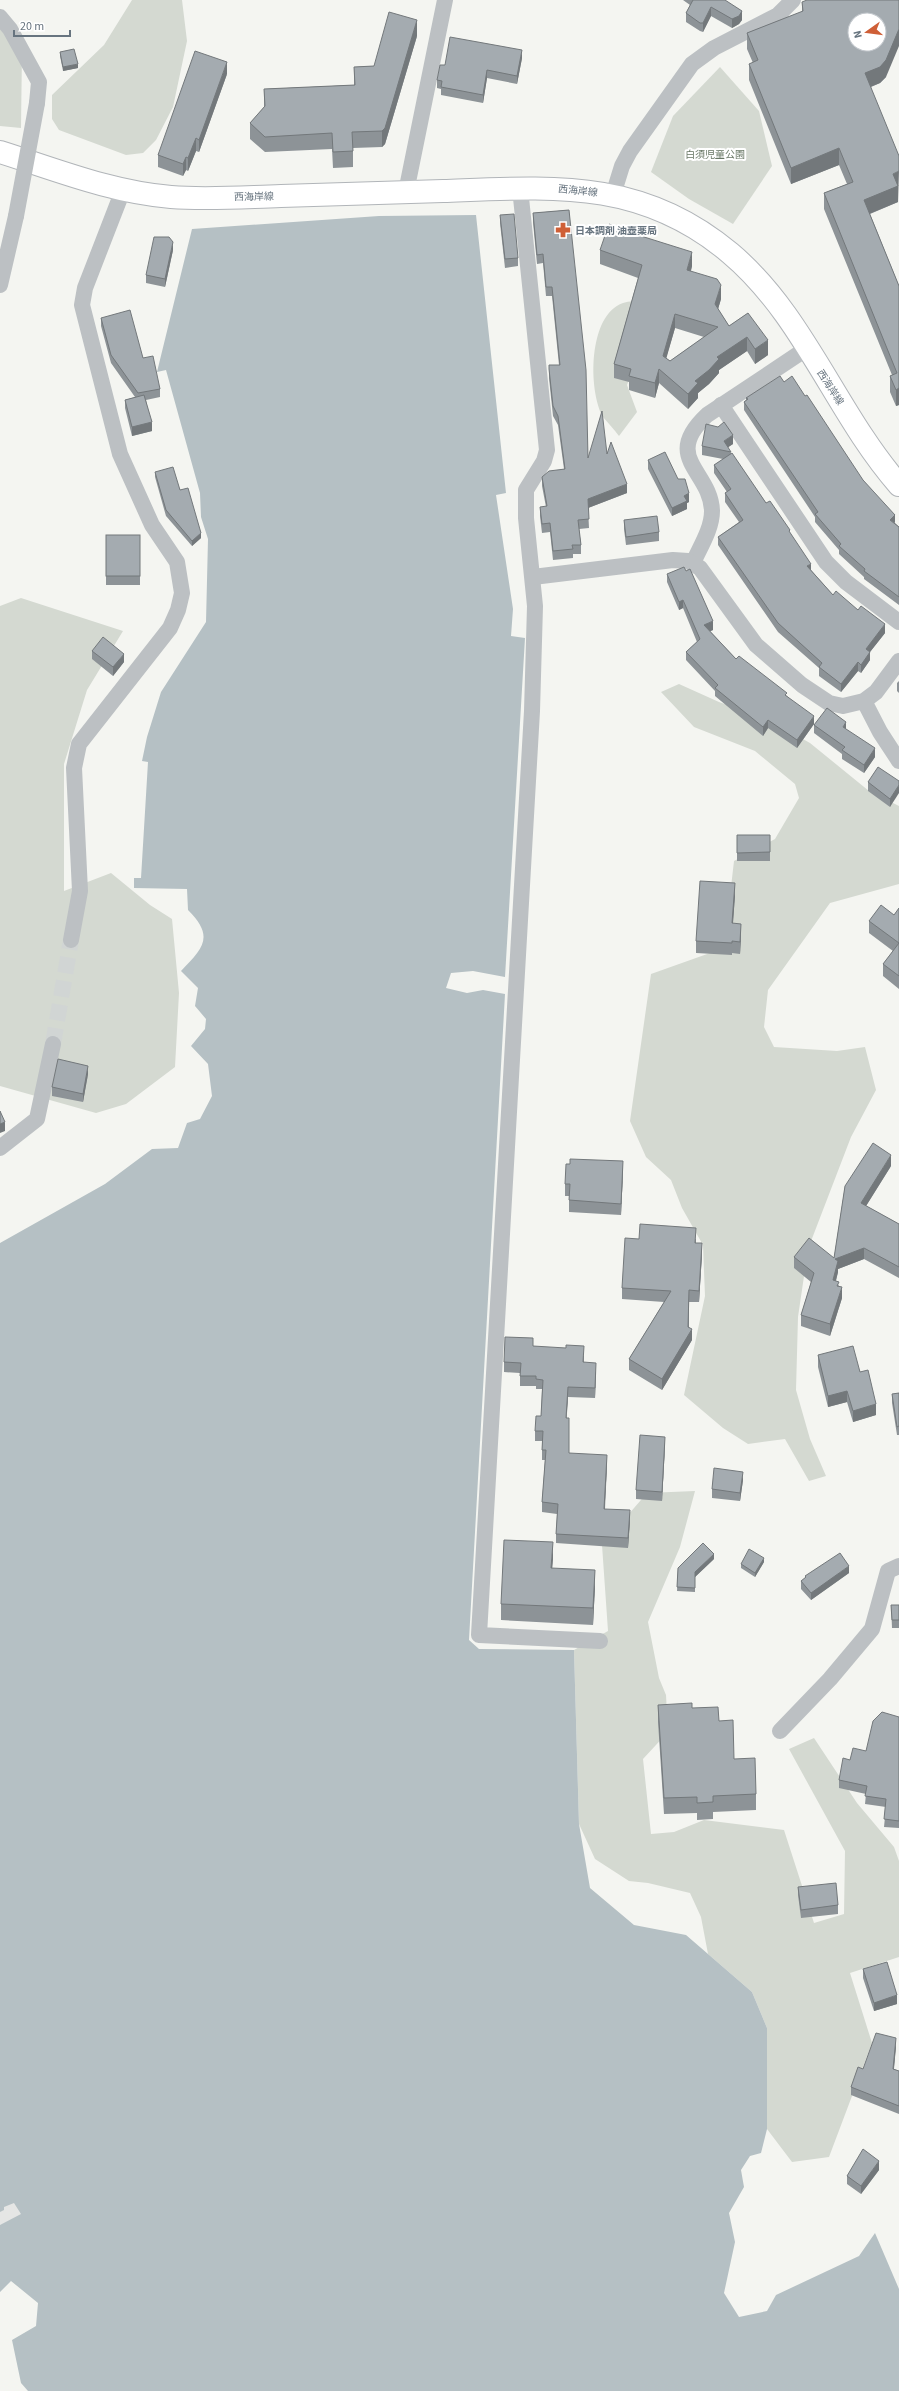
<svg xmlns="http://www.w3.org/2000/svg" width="899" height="2391" font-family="'Source Sans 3','Noto Sans JP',sans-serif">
<rect width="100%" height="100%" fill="#f4f5f1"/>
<polygon fill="#e5e6e5" points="0,2166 27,2215 0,2233"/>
<g fill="#d4d9d1">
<polygon points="132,0 182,0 187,41 173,107 156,140 143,153 126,155 59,130 52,119 52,95 104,45"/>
<polygon points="0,24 22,49 21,128 0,126"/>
<polygon points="720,67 759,111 772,166 733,224 689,199 651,172 673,116"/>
<path d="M644,300L646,334L627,385L637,412L619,436C614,429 608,423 603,417C588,390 588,315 623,303C629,301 637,301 644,300Z"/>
<polygon points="21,598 123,631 87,690 64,764 64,891 111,873 150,905 172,919 179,993 175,1067 126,1104 96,1113 0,1086 0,606"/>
<polygon points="679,684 719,702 769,720 810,743 869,791 899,806 899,884 830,903 768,990 764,1027 774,1047 837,1051 865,1047 876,1090 851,1137 808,1249 798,1317 796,1390 810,1439 826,1476 809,1481 785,1439 748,1444 723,1428 684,1395 705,1296 703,1245 682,1208 671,1180 646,1157 630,1121 651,974 724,948 734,861 775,839 799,798 795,784 755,751 694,727 661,692"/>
<polygon points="695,1491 680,1547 648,1622 659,1678 666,1695 668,1732 643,1759 651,1834 674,1832 704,1820 784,1830 814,1923 844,1914 845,1851 789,1749 814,1738 857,1803 894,1847 899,1861 899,1957 850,1973 872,2043 829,2157 792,2162 767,2129 767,2028 752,1992 708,1954 701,1917 690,1893 648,1883 629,1881 595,1859 579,1824 574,1650 608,1631 602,1545 647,1493"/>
</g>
<path fill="#b5c0c4" d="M476,215L506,493L496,495L513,609L511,636L525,638L505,977L473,971L451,973L446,988L467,993L483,990L505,994L469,1640L479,1649L574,1650L579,1824L590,1888L634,1925L686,1935L752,1992L767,2028V2129L761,2153L750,2156L741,2170L744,2187L729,2213L735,2242L724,2293L739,2317L767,2311L776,2295L859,2256L875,2233L899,2289V2391H28L21,2383L12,2340L36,2326L38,2303L11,2281L0,2292V2225L21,2214L14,2203L4,2207V2210L0,2212V1243L105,1184L152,1149L178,1148L187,1123L200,1119L212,1096L208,1064L191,1046L205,1029L206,1019L195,1006L198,988L181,971C203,948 215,937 188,910L187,889L134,888V878H141L148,762L142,761L147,737L161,692L206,622L208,539L201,517L200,493L166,370L157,372L192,229L379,216Z"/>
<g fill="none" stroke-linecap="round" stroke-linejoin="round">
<polyline stroke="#d1d5d4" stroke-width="16" stroke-dasharray="16 8" stroke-linecap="butt" points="53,1044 71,940"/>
<g stroke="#b1b5b9" stroke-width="24">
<path id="secondary" d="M0,152C57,170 111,192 171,197C207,200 245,197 281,196C335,194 389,193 443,191C551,187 641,178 730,253C804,315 836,413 899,485"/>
</g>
<g stroke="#bcc0c3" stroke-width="16">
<polyline points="0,17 10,29 39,82 37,103"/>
<polyline points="520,188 547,450 544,461 526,490 526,518 535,606 532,711 479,1635 600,1641"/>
<polyline points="406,192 445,0"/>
<polyline points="613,195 622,166 630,151 692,64 714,48 778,15 793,0"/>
<polyline points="0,285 16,216"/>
<polyline points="721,405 826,562 846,582 899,622"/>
<path d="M693,563C700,547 712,529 712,511C711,471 661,458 707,415L806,349"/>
<polyline points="533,577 673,560 688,561 700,568 756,645 802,685 829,703 843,706 864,701 876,692 899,661"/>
<polyline points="864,701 880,732 899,761"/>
<polyline points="71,940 80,891 74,768 79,744 170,628 178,610 182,593 177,562 152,525 120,454 82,305 85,288 123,190"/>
<polyline points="0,1148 37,1119 53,1044"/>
<polyline points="780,1731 830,1679 872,1629 888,1571 899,1566"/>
</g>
<use href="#secondary" stroke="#fff" stroke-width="22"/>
<polyline stroke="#bcc0c3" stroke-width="16" points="16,216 37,103"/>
</g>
<g fill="#8d9397" fill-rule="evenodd">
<polygon points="683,0 725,0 742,20 739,24 732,28 711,16 703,32 700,31 686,22 686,13 690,5"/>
<polygon points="802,2 886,77 880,83 871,87 898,188 898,202 870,214 899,286 899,405 896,406 890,392 890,376 892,375 824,209 824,193 847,184 839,165 791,184 749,80 749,64 753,63 747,49 747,33 802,12"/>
<polygon points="417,36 385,144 382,147 353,148 353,167 333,168 332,149 265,152 250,139 250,123 264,107 264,89 354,85 354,67 374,66"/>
<polygon points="60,52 78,68 63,71 60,56"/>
<polygon points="522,58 517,84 487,78 483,103 441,95 441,89 437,88 437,80 445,65"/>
<polygon points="227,74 199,152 196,151 188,171 186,170 183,176 158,167 158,155"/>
<polygon points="569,210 588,458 607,454 627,493 588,508 589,528 579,529 581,545 581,554 573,554 573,558 553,560 550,532 542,533 540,516 540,507 546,507 542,486 542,477 564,469 558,425 553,416 549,378 549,365 559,365 552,296 546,296 543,263 537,264 533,222 533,213"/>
<polygon points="500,215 518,258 518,266 505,268 500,223"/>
<polygon points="173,250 165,287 146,283 146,275"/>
<path d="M600,250L692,266L691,271L721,299L718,309L729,326L748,313L768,355L755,364L747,351L719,370V373L709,384L698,393V398L688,409L659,383L655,398L629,390V382L614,378V364L638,278L600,264ZM675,328L704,337L670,361L666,358Z"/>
<polygon points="101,318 143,358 160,389 160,397 146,400 152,431 132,436 125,408 125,400 135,397 111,363 101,326"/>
<polygon points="784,382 863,480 895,523 899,527 899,605 864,579 864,577 839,554 839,550 815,522 815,517 744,410 744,402 746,400 746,398"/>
<polygon points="733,444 728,447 731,453 766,503 790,534 811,570 833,595 858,610 885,633 870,652 870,660 861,673 858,671 841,692 819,676 819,668 778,632 718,545 718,537 739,522 725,502 725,493 727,492 714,473 714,465 723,459 702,455 702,446"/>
<polygon points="648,460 678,479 689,502 687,503 687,509 672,516 648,469"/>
<polygon points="155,472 180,490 201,538 192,546 166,516 155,477"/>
<polygon points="624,520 659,532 659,541 626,545 624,529"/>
<rect x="106" y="535" width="34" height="50"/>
<polygon points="667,574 713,630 710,631 736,659 787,696 814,724 797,748 768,728 763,736 715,696 715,691 686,660 686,652 697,642 683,608 679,610 667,582"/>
<polygon points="92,651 124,662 113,676 92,659"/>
<polygon points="899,681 899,693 897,691 897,683"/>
<polygon points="814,725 846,729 875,757 864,773 842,759 842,754 814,733"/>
<polygon points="899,781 890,807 868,791 868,782"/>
<rect x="737" y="835" width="33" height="26"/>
<polygon points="735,895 733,923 741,936 740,954 732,953 732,955 696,953 696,941"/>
<polygon points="899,908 899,989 883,976 883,964 893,951 869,933 869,921 894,915"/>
<polygon points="88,1074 83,1102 52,1096 52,1087"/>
<polygon points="570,1164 623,1172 621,1215 569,1212 569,1196 565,1196 565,1184"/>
<polygon points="891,1166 866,1206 899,1224 899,1278 864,1259 838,1269 838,1272 836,1281 839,1286 842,1298 830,1336 801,1326 801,1315 811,1282 794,1268 794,1257 834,1258 845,1186"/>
<polygon points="639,1239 696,1239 696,1243 702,1254 699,1302 689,1302 689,1327 692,1340 662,1390 629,1370 629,1359 664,1302 622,1299 622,1288"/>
<polygon points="533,1346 584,1356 584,1362 596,1373 595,1398 568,1397 566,1418 569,1453 607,1465 605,1509 630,1520 628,1548 556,1543 556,1534 557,1514 542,1512 542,1502 545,1460 542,1460 542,1441 535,1441 535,1431 541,1416 542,1389 536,1389 536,1386 520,1386 520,1373 504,1372 504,1362"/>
<polygon points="818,1355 860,1372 876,1415 853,1422 847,1402 828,1407 818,1367"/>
<polygon points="899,1393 899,1435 897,1435 892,1403 892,1394"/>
<polygon points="665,1445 662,1501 636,1499 636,1490"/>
<polygon points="743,1480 740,1501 712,1498 712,1489"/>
<polygon points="553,1558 552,1568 595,1586 593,1625 501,1620 501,1604"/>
<polygon points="714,1559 695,1577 695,1592 677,1591 678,1568"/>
<polygon points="764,1562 755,1577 741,1568 741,1564"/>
<polygon points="849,1573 811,1600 801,1589 801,1581 805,1578 805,1576"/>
<polygon points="891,1605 899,1605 899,1628 892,1628"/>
<polygon points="658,1705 692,1708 719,1721 734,1759 756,1794 756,1810 713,1812 713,1819 697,1820 697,1813 664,1814 658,1722"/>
<polygon points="899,1717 899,1828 884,1827 886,1807 865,1804 866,1794 839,1788 839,1780 850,1760 866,1751"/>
<polygon points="798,1887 838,1905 838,1914 801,1918 798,1895"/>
<polygon points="863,1969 897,2004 874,2011 863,1978"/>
<polygon points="896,2046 894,2069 899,2071 899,2114 851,2095 851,2087 863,2069"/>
<polygon points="879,2170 861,2194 847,2184 847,2176"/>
</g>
<g fill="#73787b">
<polygon points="711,7 711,16 703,32 703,23"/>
<polygon points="742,11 742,20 739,24 732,28 732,19"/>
<polygon points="417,20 417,36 385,144 382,147 382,131"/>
<polygon points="899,29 899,46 886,77 880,83 865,89 865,73"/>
<polygon points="522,50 522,58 517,84 517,76"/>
<polygon points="227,62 227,74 199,152 199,140"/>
<polygon points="78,64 78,68 63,71 63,67"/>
<polygon points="487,70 487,78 483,103 483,95"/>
<polygon points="196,138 196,151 188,171 188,158"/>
<polygon points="839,148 839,165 791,184 791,168"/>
<polygon points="186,157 186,170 183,176 183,164"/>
<polygon points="899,171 898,202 864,216 864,200 893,174"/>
<polygon points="173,242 173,250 165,287 165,279"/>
<polygon points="692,252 692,266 687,284 687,270"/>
<polygon points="721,285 721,299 715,319 715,304"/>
<polygon points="675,314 675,328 663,370 663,356"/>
<polygon points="747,337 747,351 719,370 719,373 709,384 698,393 698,398 688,409 688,394 695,381 717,357"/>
<polygon points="768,340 768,355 755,364 755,349"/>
<polygon points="659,369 659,383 655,398 655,383"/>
<polygon points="899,388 899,405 896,406 896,390"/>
<polygon points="152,422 152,431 132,436 132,427"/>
<polygon points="733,435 733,444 724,450 724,441"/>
<polygon points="627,484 627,493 588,508 588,499"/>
<polygon points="689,493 689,502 687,503 687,509 672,516 672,508 684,496"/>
<polygon points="895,515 895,523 890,520"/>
<polygon points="201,533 201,538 192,546 192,541"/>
<polygon points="811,564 811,572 807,566"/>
<polygon points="683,600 683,608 679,610 679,602"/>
<polygon points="713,621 713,630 704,634 704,625"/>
<polygon points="885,624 885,633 866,657 866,649"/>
<polygon points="870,652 870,660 861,673 861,665"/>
<polygon points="124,654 124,662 113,676 113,667"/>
<polygon points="858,662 858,671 841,692 841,684"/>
<polygon points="814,716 814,724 797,748 797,740"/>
<polygon points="768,720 768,728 763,736 763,727"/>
<polygon points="846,722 846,730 843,727"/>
<polygon points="875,748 875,757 864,773 864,765"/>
<polygon points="899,785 899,793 890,807 890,799"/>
<polygon points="735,883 735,895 732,935 732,923"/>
<polygon points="741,924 741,936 740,954 740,942"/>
<polygon points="88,1066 88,1074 83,1102 83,1094"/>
<polygon points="5,1122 5,1131 0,1133 0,1124"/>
<polygon points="891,1155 891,1166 861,1214 861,1203"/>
<polygon points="623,1161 623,1172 621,1215 621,1204"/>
<polygon points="702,1243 702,1254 699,1302 699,1291"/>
<polygon points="864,1248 864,1259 838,1269 838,1272 833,1291 833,1280 835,1259"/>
<polygon points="842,1287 842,1298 830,1336 830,1324"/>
<polygon points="689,1290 688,1336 692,1329 692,1340 662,1390 662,1379"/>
<polygon points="596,1363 596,1373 595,1398 595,1388"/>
<polygon points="568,1387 568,1397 566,1428 566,1418"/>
<polygon points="847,1391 847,1402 828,1407 828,1396"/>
<polygon points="876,1404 876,1415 853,1422 853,1411"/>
<polygon points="665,1437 665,1445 662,1501 662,1492"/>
<polygon points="607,1455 607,1465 604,1519 604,1509"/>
<polygon points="743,1472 743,1480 740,1501 740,1493"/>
<polygon points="630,1510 630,1520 628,1548 628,1538"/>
<polygon points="553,1542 553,1558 551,1584 551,1568"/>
<polygon points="714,1554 714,1559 695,1577 695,1592 695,1572"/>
<polygon points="764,1558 764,1562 755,1577 755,1573"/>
<polygon points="849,1566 849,1573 811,1600 811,1593"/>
<polygon points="595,1570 595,1586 593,1625 593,1608"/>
<polygon points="897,1995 897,2004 874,2011 874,2003"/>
<polygon points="896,2038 896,2046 893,2077 893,2069"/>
<polygon points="879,2161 879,2170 861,2194 861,2186"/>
</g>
<g fill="#a4abb0" stroke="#73787b" fill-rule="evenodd">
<polygon points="693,0 725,0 742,11 739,16 732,19 711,7 703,23 700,23 686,13"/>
<path d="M807,0H899V29L886,60L880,67L865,73L899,156V171L893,174L898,186L864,200L899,286V388L896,390L890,376L897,373L824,193L853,182L839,148L791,168L749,64L758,60L747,33L803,11L802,2ZM855,20H879V44H855Z"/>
<polygon points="389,12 417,20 385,128 382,131 352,132 353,151 333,152 332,133 265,137 250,123 265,106 264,89 355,85 354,67 374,66"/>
<polygon points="450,37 522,50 517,76 487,70 483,95 441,87 442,81 437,80 440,65 445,65"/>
<polygon points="74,49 78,64 63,67 60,52"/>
<polygon points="195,51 227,62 199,140 196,138 188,158 186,157 183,164 158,155"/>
<polygon points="569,210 586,370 588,458 602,411 607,454 611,442 627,484 588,499 589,519 578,520 581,545 572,545 573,549 553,551 550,523 542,524 540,507 547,506 542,477 549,471 565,469 558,416 553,406 549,369 549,365 560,365 552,287 546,287 543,254 537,255 533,213"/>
<polygon points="514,214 518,258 505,259 500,215"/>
<path d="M609,224L625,231L692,252L687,270L717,279L721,285L715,304L729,326L748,313L768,340L755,349L747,337L717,357L719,359L709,370L695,381L698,383L688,394L659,369L655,383L629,376L631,369L614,364L642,265L600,250ZM675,314L718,327L670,361L663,356Z"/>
<polygon points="154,237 169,237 173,242 165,279 146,275"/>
<polygon points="130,310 143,358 153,356 160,389 138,393 111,355 101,318"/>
<polygon points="780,376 784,382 792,376 805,396 807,395 863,480 895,515 890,520 899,527 899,597 864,571 865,569 839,546 841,544 815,514 818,512 744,402 748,399 746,398"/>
<polygon points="144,395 152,422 132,427 125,400"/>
<polygon points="724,422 733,435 724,441 731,452 702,446 706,424 718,427"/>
<polygon points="665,452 678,479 685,479 689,493 684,496 687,501 672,508 648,460"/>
<polygon points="732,453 766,503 770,501 790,530 789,531 811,564 807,566 833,595 836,591 858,610 861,606 885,624 866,649 870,652 861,665 858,662 841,684 819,667 822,663 778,623 718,537 743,520 725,493 731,489 714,465"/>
<polygon points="173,467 180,490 188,488 201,533 192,541 166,510 155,472"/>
<polygon points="657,516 659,532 626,537 624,520"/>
<rect x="106" y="535" width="34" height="41"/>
<polygon points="684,567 686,571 690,569 713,621 704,625 736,659 739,656 787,693 785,695 814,716 797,740 768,720 763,727 715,688 718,685 686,652 700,639 683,600 679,602 667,574"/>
<polygon points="103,637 124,654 113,667 92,651"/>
<polygon points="827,708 846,722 843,727 875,748 864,765 842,750 845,747 814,725"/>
<polygon points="878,767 899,781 899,785 890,799 868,782"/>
<polygon points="737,835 770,835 770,852 737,853"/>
<polygon points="700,881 735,883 732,923 741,924 740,942 732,941 732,943 696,941"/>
<polygon points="881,905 894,915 899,908 899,976 883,964 899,943 869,921"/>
<polygon points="58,1059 88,1066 83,1094 52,1087"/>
<polygon points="0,1111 5,1122 0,1124"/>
<polygon points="873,1143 891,1155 861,1203 899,1224 899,1267 864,1248 835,1259 838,1261 833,1280 839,1282 837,1286 842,1287 830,1324 801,1315 814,1273 794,1257 809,1238 834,1258 845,1186"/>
<polygon points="570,1159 623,1161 621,1204 569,1200 570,1184 565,1184 566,1164 570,1164"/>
<polygon points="640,1224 696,1228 695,1243 702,1243 699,1291 689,1290 688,1327 692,1329 662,1379 629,1359 671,1291 622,1288 625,1238 639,1239"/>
<polygon points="505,1337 533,1338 533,1346 566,1348 566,1345 584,1346 583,1362 596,1363 595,1388 568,1387 566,1418 569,1418 569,1453 607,1455 604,1509 630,1510 628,1538 556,1534 558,1504 542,1502 546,1450 542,1450 543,1431 535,1431 536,1416 541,1416 543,1380 536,1379 536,1376 520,1376 521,1363 504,1362"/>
<polygon points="853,1346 860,1372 868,1370 876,1404 853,1411 847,1391 828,1396 818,1355"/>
<polygon points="899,1393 899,1426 897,1427 892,1394"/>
<polygon points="640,1435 665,1437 662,1492 636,1490"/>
<polygon points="714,1468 743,1472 740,1493 712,1489"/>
<polygon points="504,1540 553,1542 551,1568 595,1570 593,1608 501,1604"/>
<polygon points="703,1543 714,1554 695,1572 695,1588 677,1587 678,1568"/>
<polygon points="749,1549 764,1558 755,1573 741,1564"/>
<polygon points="840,1553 849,1566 811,1593 801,1581 806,1577 805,1576"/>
<polygon points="891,1605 899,1605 899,1620 892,1620"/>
<polygon points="692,1703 692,1708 718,1707 719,1721 733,1720 734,1759 755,1758 756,1794 713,1796 713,1802 697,1803 697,1797 664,1798 658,1705"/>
<polygon points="882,1712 899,1717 899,1821 884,1819 886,1799 865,1796 867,1786 839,1780 843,1758 850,1760 853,1748 866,1751 873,1721"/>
<polygon points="836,1883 838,1905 801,1910 798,1887"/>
<polygon points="887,1962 897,1995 874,2003 863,1969"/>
<polygon points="876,2033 896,2038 893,2069 899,2071 899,2106 851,2087 858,2067 863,2069"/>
<polygon points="863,2149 879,2161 861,2186 847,2176"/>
</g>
<defs>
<g id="pharmacy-bare" transform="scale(1.2)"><path d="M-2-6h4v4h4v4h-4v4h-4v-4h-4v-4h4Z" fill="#cf5f37" stroke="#fff" stroke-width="2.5" paint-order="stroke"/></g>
</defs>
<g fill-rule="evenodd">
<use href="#pharmacy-bare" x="563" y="230"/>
</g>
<g text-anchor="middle" stroke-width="4" stroke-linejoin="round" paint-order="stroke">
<g font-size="10" fill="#687765" stroke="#fff">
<text x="715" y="158">白須児童公園</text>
</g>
<g font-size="10" fill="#67747f" stroke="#fff">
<text transform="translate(578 190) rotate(6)" y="4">西海岸線</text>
<text transform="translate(254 196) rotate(-1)" y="4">西海岸線</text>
<text transform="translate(831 387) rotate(57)" y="4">西海岸線</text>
</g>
<g font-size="10" font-weight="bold" fill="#67747f" stroke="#fff" text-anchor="start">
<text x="575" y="234">日本調剤 油壺薬局</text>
</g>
</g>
<g transform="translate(867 32) rotate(256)"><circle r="19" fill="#ffffff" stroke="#c2c7cc"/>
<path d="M0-3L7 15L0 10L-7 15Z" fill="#cf5f37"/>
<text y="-6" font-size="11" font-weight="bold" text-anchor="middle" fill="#67747f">N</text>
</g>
<path d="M14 30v6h56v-6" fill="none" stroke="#67747f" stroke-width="2"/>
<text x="20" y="30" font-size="12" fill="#67747f" stroke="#ffffff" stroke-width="3" paint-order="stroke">20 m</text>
</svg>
